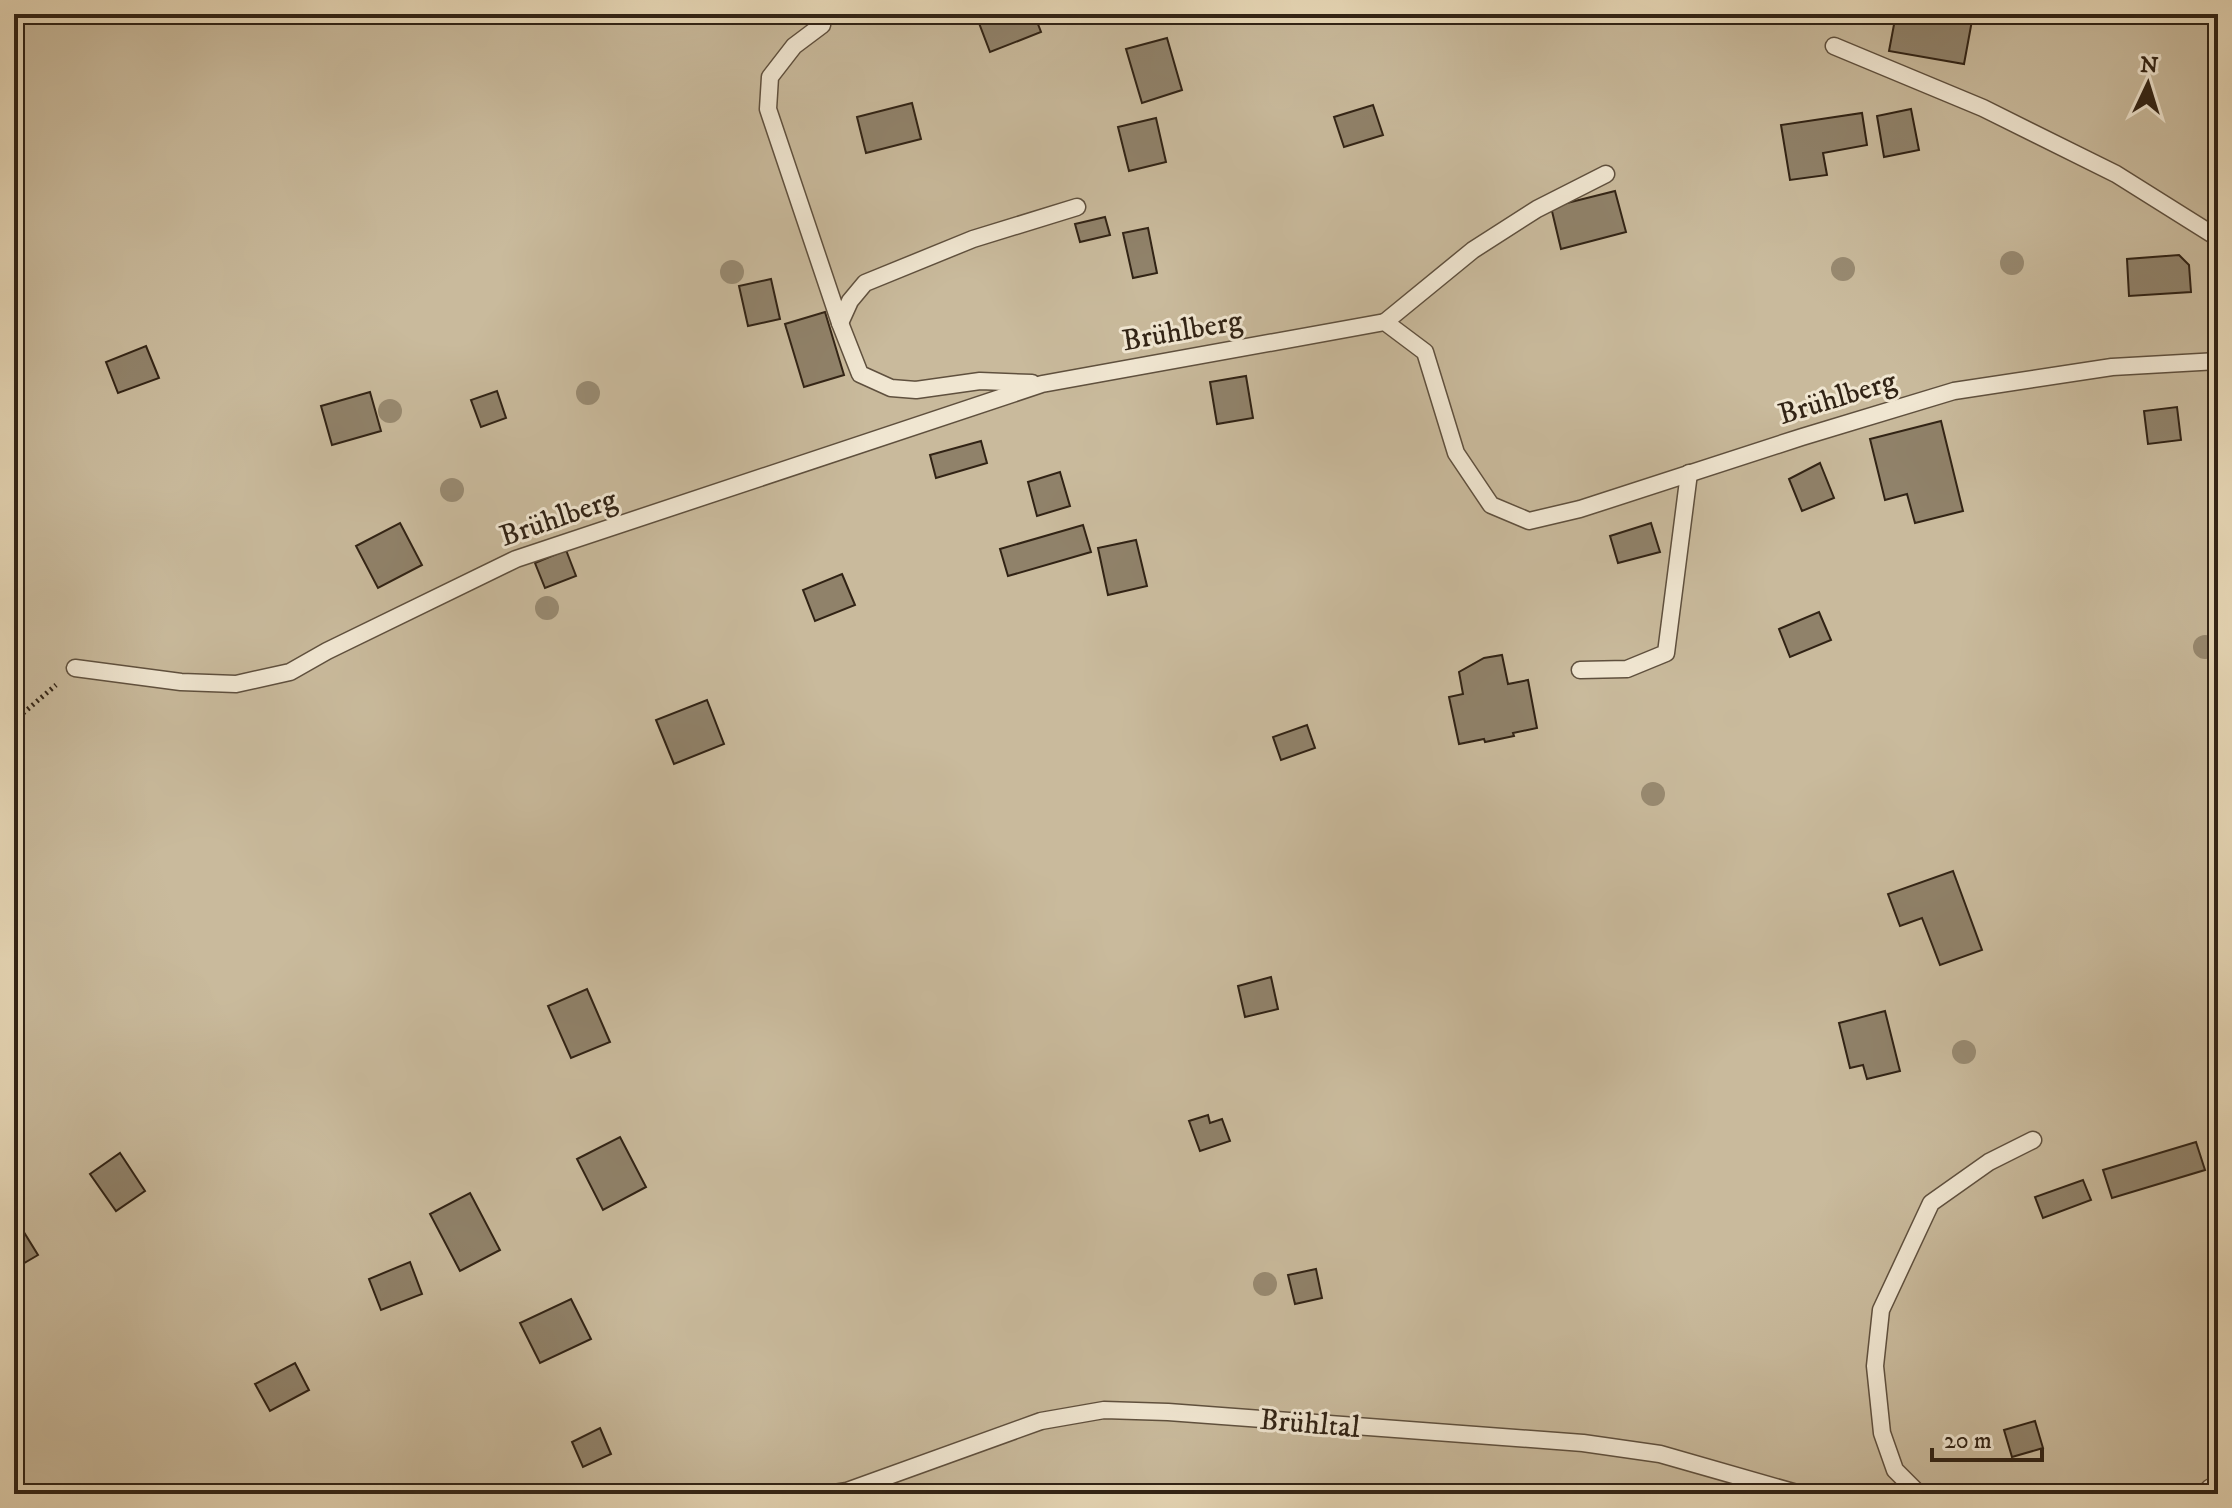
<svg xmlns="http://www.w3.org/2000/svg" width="2232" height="1508" font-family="'IM FELL DW Pica',serif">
<rect width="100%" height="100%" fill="#e8d9b8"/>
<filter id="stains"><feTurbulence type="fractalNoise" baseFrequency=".0025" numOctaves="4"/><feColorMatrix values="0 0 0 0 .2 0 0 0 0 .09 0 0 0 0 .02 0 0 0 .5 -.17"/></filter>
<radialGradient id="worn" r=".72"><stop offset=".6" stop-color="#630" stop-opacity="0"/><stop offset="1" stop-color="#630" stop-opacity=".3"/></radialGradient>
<rect fill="#c9ba9c" stroke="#7d6e58" stroke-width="2" x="14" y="14" width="2204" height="1480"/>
<g fill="#90826a" stroke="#312315" stroke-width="2">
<polygon points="1004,14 1034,14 1041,32 990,52 979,23"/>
<polygon points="1896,14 1973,15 1964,64 1889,51"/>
<polygon points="1167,38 1182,90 1142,103 1126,49"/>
<polygon points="912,103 921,139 866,153 857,117"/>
<polygon points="1373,105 1383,135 1344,147 1334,117"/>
<polygon points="1911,109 1919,150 1884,157 1877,116"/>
<polygon points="1862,113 1867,145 1823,153 1827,175 1790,180 1781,125"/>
<polygon points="1156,118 1166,162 1129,171 1118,127"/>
<polygon points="1615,191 1626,232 1561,249 1551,207"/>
<polygon points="1105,217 1110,235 1080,242 1075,224"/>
<polygon points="1148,228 1157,273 1133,278 1123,233"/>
<polygon points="2179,255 2189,265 2191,292 2129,296 2127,259"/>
<polygon points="771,279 780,319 748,326 739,286"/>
<polygon points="825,312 844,375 804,387 785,324"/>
<polygon points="146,346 159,378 118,393 106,362"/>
<polygon points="1246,376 1253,418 1217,424 1210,382"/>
<polygon points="497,391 506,418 481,427 471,400"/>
<polygon points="370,392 381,431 332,445 321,406"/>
<polygon points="2177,407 2181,440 2148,444 2144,411"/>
<polygon points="1941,421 1963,511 1915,523 1907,494 1885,500 1870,439"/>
<polygon points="981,441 987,463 936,478 930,455"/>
<polygon points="1820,463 1834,498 1802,511 1789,479"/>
<polygon points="1060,472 1070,506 1037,516 1028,482"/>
<polygon points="400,523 422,565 378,588 356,546"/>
<polygon points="1651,523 1660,552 1618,563 1610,536"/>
<polygon points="1083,525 1091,552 1008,576 1000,549"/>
<polygon points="1136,540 1147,586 1108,595 1098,548"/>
<polygon points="566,550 576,576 545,588 535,563"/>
<polygon points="842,574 855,605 815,621 803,590"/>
<polygon points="1819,612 1831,640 1790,657 1779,629"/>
<polygon points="1502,655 1508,684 1528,680 1537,728 1513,733 1514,736 1485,742 1484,739 1459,744 1449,697 1463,694 1459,672 1484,658"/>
<polygon points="707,700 724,744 674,764 656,720"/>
<polygon points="1307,725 1315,748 1281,760 1273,737"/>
<polygon points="1953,871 1982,950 1940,965 1922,918 1900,926 1888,894"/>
<polygon points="1271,977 1278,1009 1245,1017 1238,986"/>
<polygon points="587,989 610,1042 571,1058 548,1006"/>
<polygon points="1885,1011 1900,1071 1867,1079 1863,1065 1850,1068 1839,1023"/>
<polygon points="1208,1115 1210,1123 1222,1119 1230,1141 1200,1151 1189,1121"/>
<polygon points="620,1137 646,1187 603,1210 577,1159"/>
<polygon points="2196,1142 2205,1170 2112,1198 2103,1170"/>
<polygon points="120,1153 145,1191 116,1211 90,1174"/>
<polygon points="2083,1180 2091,1200 2043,1218 2035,1197"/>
<polygon points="470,1193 500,1250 460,1271 430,1214"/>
<polygon points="22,1229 38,1255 14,1269 14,1234"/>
<polygon points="410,1262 422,1294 381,1310 369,1279"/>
<polygon points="1316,1269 1322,1298 1295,1304 1288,1275"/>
<polygon points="571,1299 591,1339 540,1363 520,1323"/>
<polygon points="295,1363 309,1390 270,1411 255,1384"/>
<polygon points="2035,1421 2043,1448 2012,1457 2004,1430"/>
<polygon points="600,1428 611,1454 583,1467 572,1442"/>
</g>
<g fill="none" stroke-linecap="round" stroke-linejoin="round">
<g stroke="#5f503e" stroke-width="19">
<g id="lane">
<polyline points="822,25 794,46 770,77 768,109 840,323 860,374 891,388 916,390 980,381 1032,383"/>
<polyline points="1834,46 1983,108 2116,174 2218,238"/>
<polyline points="1385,322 1473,250 1537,209 1606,174"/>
<polyline points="840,323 850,301 865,283 973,239 1077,207"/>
<polyline points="75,668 181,682 236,684 290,672 327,651 516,559 1042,384 1385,322 1425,352 1456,453 1491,505 1529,521 1580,509 1802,437 1954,391 2112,367 2218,361"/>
<polyline points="1580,670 1627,669 1666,653 1689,473"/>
<polyline points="828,1494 847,1491 1041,1421 1104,1410 1168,1412 1583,1443 1660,1454 1800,1494"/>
<polyline points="1919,1494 1895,1470 1882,1433 1875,1366 1881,1310 1931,1203 1989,1162 2033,1140"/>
</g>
</g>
<g stroke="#5f503e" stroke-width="35">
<polyline id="street" points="2215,1494 2218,1493"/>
</g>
<polyline stroke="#312315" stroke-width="5" stroke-dasharray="2 4" stroke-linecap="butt" points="14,721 56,685"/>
<use href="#lane" stroke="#f0e6d1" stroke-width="16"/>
<use href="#street" stroke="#f0e6d1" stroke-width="32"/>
</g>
<g fill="#988a71">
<circle cx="2012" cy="263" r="12"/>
<circle cx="1843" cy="269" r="12"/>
<circle cx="732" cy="272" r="12"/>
<circle cx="588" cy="393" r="12"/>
<circle cx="390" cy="411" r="12"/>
<circle cx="452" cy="490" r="12"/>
<circle cx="547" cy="608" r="12"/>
<circle cx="2205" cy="647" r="12"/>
<circle cx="1653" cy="794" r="12"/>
<circle cx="1964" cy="1052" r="12"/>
<circle cx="1265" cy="1284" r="12"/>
</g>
<g text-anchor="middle" stroke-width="6" stroke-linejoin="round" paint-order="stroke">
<g font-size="30" fill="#312315" stroke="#f0e6d1">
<text transform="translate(1182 330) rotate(-10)" y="10">Brühlberg</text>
<text transform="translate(1837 397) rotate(-17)" y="10">Brühlberg</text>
<text transform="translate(558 517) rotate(-19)" y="10">Brühlberg</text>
<text transform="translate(1310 1423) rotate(5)" y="10">Brühltal</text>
</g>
</g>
<rect width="2232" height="1508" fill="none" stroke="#e8d9b8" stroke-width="48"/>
<rect x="16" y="16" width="2200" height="1476" fill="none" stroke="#312315" stroke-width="4"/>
<rect x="24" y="24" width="2184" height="1460" fill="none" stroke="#312315" stroke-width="2"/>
<g transform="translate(2148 84) rotate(4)" stroke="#f0e6d1" stroke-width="6" paint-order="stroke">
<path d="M0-6L14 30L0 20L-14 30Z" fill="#312315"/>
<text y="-12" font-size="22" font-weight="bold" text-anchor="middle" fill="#312315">N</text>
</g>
<path d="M1932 1448v12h110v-12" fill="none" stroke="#312315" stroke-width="4"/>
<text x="1944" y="1448" font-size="24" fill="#312315" stroke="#f0e6d1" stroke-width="6" paint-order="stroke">20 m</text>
<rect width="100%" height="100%" filter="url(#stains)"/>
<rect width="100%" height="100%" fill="url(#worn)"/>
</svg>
